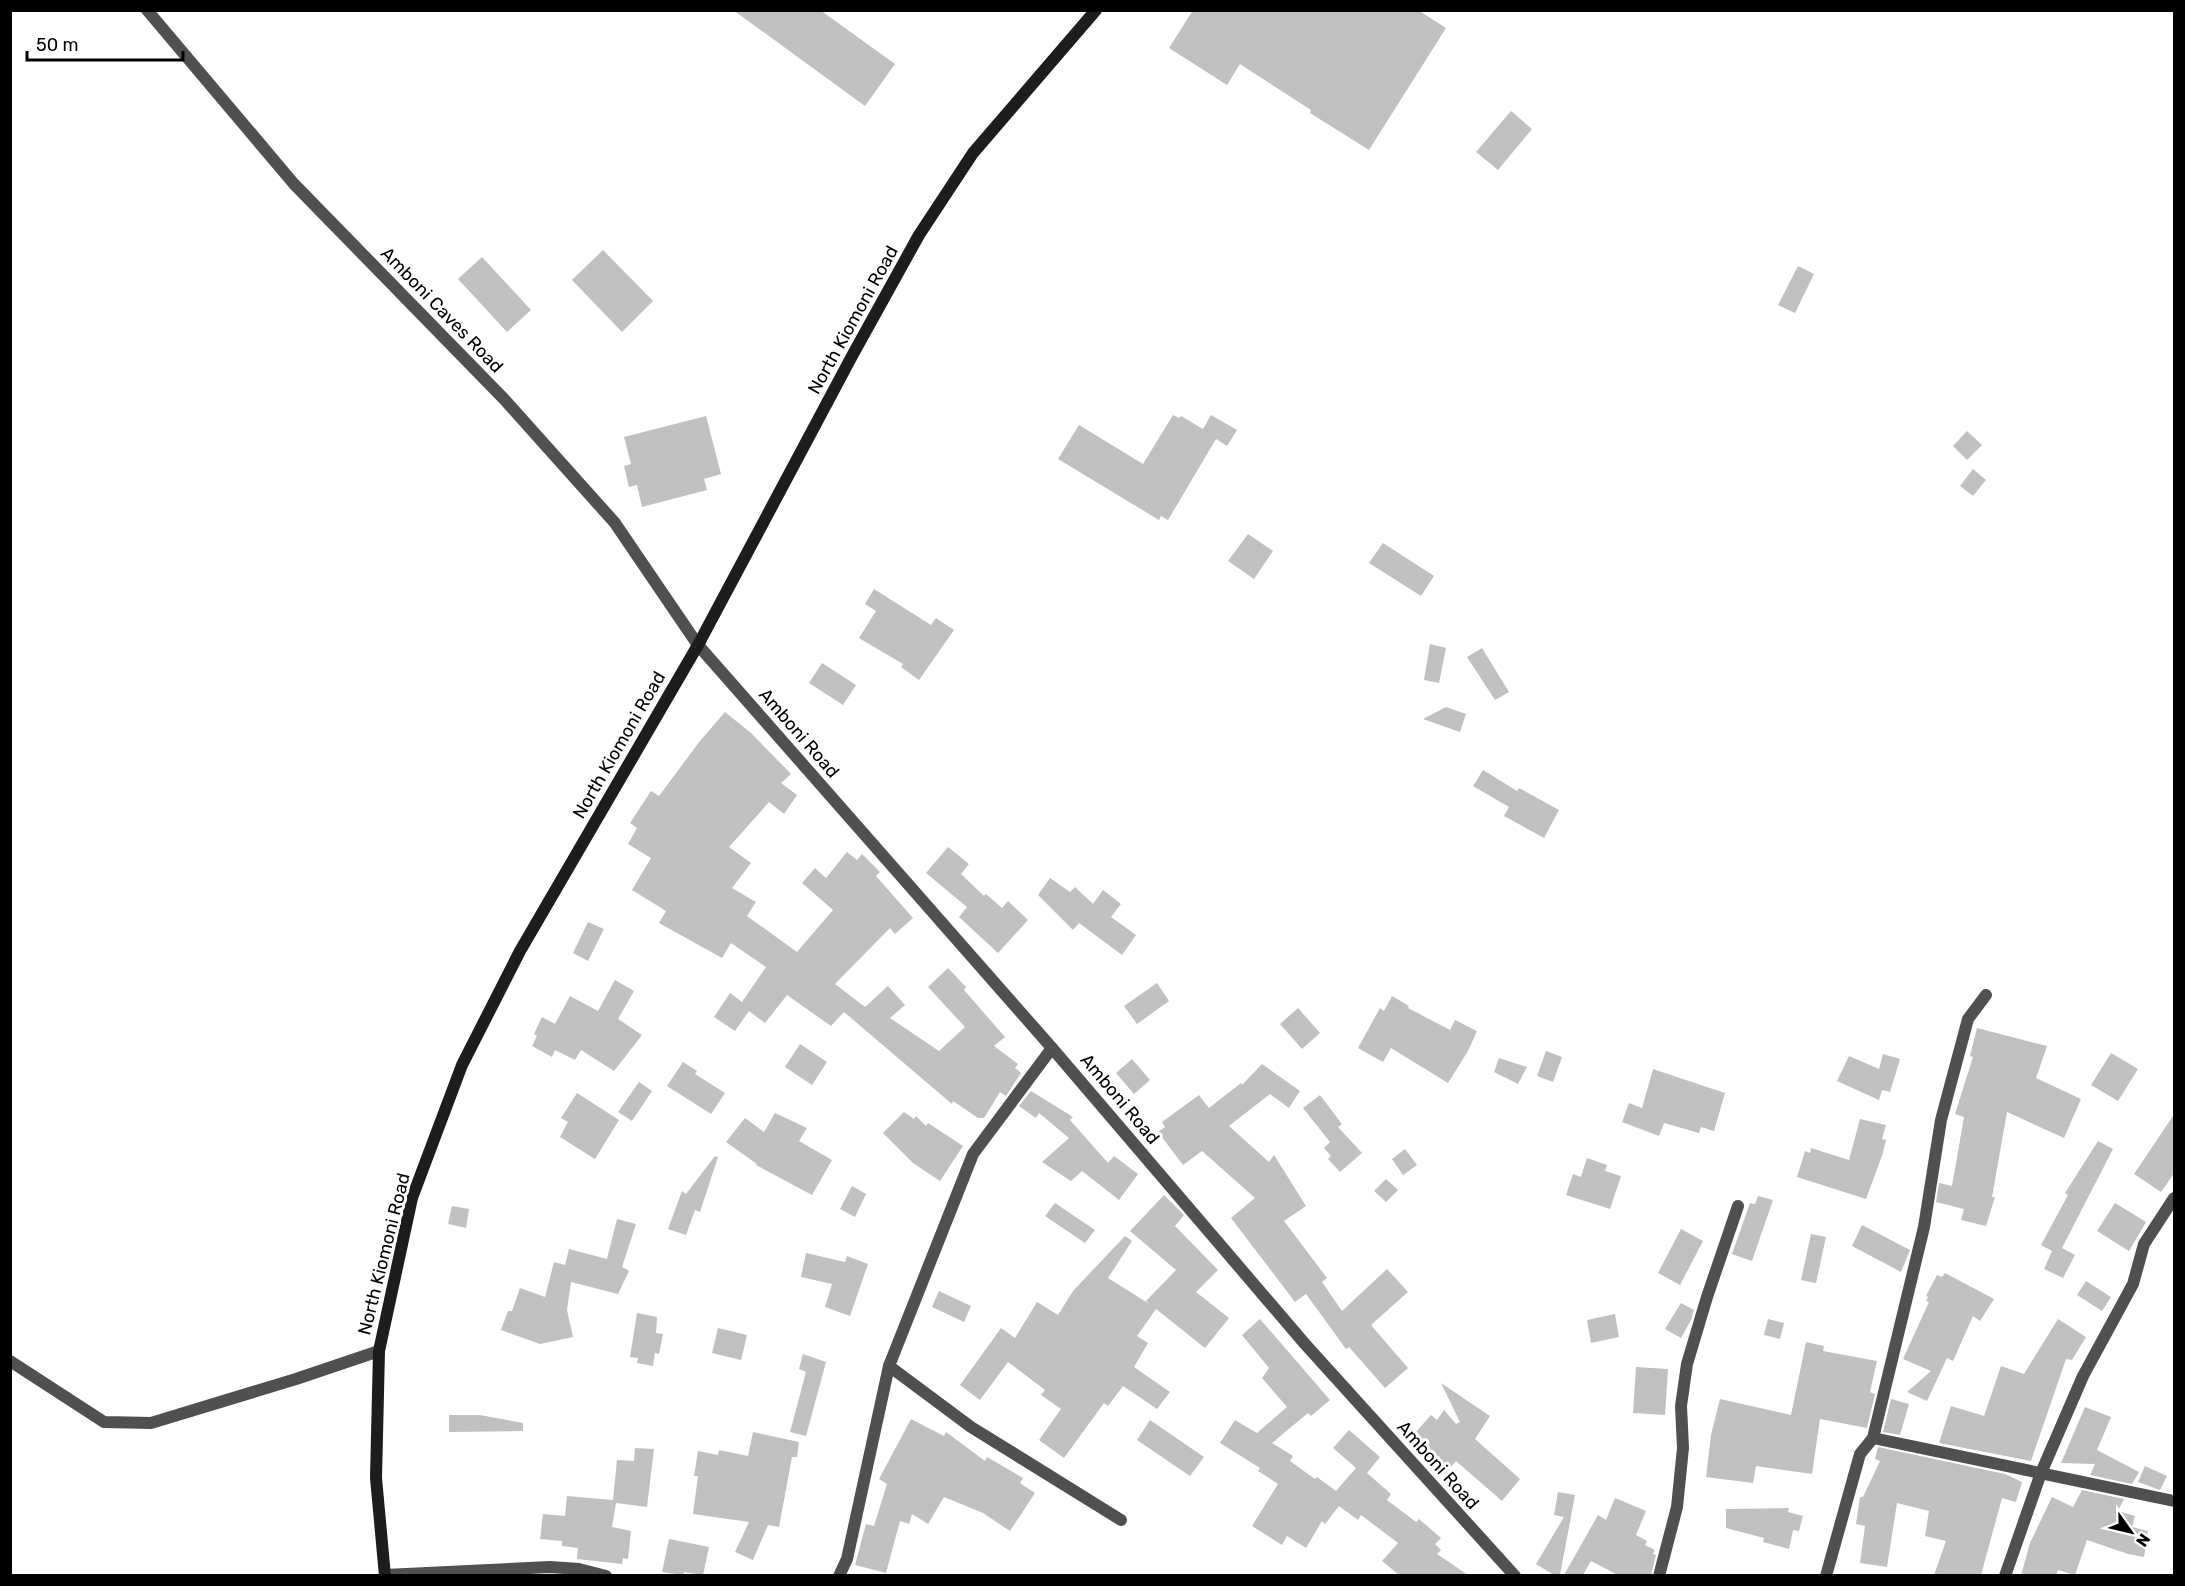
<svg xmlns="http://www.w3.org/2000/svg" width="2185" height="1586" font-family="Rubik,sans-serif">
<rect width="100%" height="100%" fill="#fff"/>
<g fill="#c0c0c0">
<polygon points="733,10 820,10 895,64 865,106"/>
<polygon points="1193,10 1418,10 1446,28 1369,150 1310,113 1311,110 1240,64 1227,85 1169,48"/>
<polygon points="1511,111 1532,129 1498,170 1476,152"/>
<polygon points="603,250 653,301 622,332 572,280"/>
<polygon points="482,257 531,310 507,332 458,279"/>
<polygon points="1798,266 1814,274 1795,313 1778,305"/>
<polygon points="1173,415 1179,418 1181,416 1203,429 1211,415 1237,430 1227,446 1216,439 1168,520 1161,516 1159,520 1058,459 1079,425 1143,464"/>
<polygon points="706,416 721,474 704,479 707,490 642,507 637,485 629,487 624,466 631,464 624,437"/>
<polygon points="1967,431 1982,445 1967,460 1953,446"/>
<polygon points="1973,469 1986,480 1973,496 1960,486"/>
<polygon points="1248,534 1273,551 1254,579 1228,561"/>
<polygon points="1383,543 1434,576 1421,596 1369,563"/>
<polygon points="874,589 931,625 936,618 954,630 919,680 901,667 903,664 859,638 876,611 865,604"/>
<polygon points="1430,644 1446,648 1439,683 1424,680"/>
<polygon points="1482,648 1509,692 1495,700 1467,657"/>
<polygon points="822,663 856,685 843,705 809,683"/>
<polygon points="1446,707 1466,714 1460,732 1423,719"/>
<polygon points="725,712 751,733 791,774 781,783 797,795 784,814 769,802 729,847 751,863 732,888 756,902 747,916 797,952 833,910 802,883 815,868 826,878 847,852 857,860 862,854 880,872 876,876 913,918 895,934 890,928 835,984 865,1007 888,986 905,1005 890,1018 939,1051 965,1027 928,987 948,968 966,987 964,990 1005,1037 994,1046 1018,1064 1015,1068 1021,1073 1006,1096 1000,1092 984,1118 978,1118 953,1101 952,1104 844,1012 831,1026 787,995 765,1023 749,1011 735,1031 714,1017 730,993 742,1002 766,967 731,943 722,958 659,923 666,911 632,890 651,858 628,844 637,828 630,823 651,791 659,796 700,741"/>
<polygon points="1483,770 1517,791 1519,788 1559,810 1544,838 1504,816 1509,807 1473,786"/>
<polygon points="948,847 969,864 961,874 984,896 986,894 1002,908 1008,901 1028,920 998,953 959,917 967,907 926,873"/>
<polygon points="1050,878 1070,892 1075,887 1093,904 1103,890 1121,904 1111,917 1136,935 1122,955 1079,923 1073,930 1038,895"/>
<polygon points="588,922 604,929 588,961 573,953"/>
<polygon points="615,980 634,991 618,1019 642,1035 614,1071 581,1050 575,1060 555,1050 552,1057 532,1046 537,1036 534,1034 542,1017 555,1024 570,996 598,1011"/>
<polygon points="1157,983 1169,1001 1137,1024 1124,1006"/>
<polygon points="1392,996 1409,1006 1408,1008 1450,1030 1455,1020 1477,1031 1468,1051 1448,1083 1391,1048 1383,1062 1358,1048 1380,1008 1384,1011"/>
<polygon points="1298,1008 1320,1033 1302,1049 1280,1024"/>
<polygon points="1977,1028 2047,1046 2036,1078 2081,1099 2064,1138 2007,1112 1992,1197 1995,1197 1986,1226 1961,1220 1964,1209 1936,1202 1939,1183 1952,1186 1964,1117 1955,1114 1973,1057 1970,1056"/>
<polygon points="800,1044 827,1062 812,1085 785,1067"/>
<polygon points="1546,1051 1562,1057 1553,1082 1537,1076"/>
<polygon points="2111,1053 2138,1069 2118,1101 2091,1085"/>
<polygon points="1883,1054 1900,1059 1890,1092 1882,1090 1879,1100 1837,1081 1849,1056 1879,1069"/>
<polygon points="1499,1058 1527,1067 1518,1084 1494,1072"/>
<polygon points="1132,1059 1150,1080 1134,1094 1116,1073"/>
<polygon points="683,1062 697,1071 695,1074 725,1093 711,1114 667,1086"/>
<polygon points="1262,1064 1300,1091 1289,1108 1270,1094 1229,1126 1269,1162 1274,1155 1306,1206 1284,1221 1327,1278 1322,1282 1342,1311 1387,1269 1408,1292 1371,1325 1408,1368 1385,1388 1349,1347 1346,1349 1306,1294 1295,1302 1231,1218 1255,1198 1202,1151 1183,1165 1158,1132 1165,1127 1162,1122 1199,1095 1209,1108 1241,1083 1242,1085"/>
<polygon points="1653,1069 1725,1093 1714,1131 1701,1127 1699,1133 1664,1123 1659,1136 1622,1122 1629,1103 1642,1108"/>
<polygon points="639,1082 652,1091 632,1121 618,1112"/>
<polygon points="1031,1091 1073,1117 1070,1120 1108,1163 1114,1156 1138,1174 1119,1200 1082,1171 1071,1181 1042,1162 1069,1138 1039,1113 1036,1118 1019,1106"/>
<polygon points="577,1093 619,1120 595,1159 560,1137 568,1122 561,1118"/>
<polygon points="1320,1095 1342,1124 1338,1127 1362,1153 1340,1172 1328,1159 1331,1156 1324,1148 1330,1142 1303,1108"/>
<polygon points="904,1112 914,1119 916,1116 926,1126 928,1123 963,1146 940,1181 913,1163 883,1133"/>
<polygon points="775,1113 807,1128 799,1141 832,1160 812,1195 756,1165 757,1164 726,1142 745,1118 764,1132"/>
<polygon points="2175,1113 2175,1172 2161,1192 2134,1174"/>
<polygon points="1860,1119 1886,1125 1882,1139 1886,1140 1882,1156 1866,1199 1797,1177 1805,1151 1810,1153 1811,1148 1849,1160"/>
<polygon points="2098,1141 2113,1149 2062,1248 2075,1255 2063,1278 2044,1269 2052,1251 2041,1245 2068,1195 2065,1193"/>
<polygon points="1405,1149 1417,1165 1403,1175 1392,1159"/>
<polygon points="715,1156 718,1157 700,1212 695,1210 686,1235 668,1229 682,1191 686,1194"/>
<polygon points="1587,1158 1607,1165 1605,1171 1621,1176 1610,1209 1566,1195 1573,1174 1581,1177"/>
<polygon points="1386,1179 1398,1190 1386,1202 1374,1191"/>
<polygon points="852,1186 866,1194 855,1217 840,1209"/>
<polygon points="1164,1195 1184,1215 1175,1226 1218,1270 1196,1292 1229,1318 1205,1348 1156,1309 1137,1336 1148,1343 1134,1367 1170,1392 1157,1409 1123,1386 1108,1406 1104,1403 1064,1458 1039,1440 1061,1409 1041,1395 1045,1390 1008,1362 980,1400 960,1385 1001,1328 1015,1338 1037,1302 1058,1315 1073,1291 1125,1236 1132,1241 1108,1278 1151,1305 1146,1301 1176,1270 1130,1231"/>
<polygon points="1758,1196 1773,1200 1752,1261 1732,1254 1750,1203 1755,1204"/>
<polygon points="1055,1203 1095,1230 1085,1243 1045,1216"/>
<polygon points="2115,1203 2146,1222 2129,1251 2097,1231"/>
<polygon points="452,1206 469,1209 466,1228 448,1224"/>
<polygon points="617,1219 636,1224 622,1267 629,1271 618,1294 571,1282 567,1310 573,1337 540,1344 501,1330 508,1311 512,1311 520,1288 545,1297 554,1262 565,1265 569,1249 607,1259"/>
<polygon points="1862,1225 1910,1250 1901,1272 1852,1246"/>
<polygon points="1681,1229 1703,1241 1680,1285 1658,1273"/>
<polygon points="1811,1234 1826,1237 1816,1283 1801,1280"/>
<polygon points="806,1253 845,1262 847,1256 868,1264 850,1316 825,1307 832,1284 801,1277"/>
<polygon points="1945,1273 1994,1299 1980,1321 1973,1316 1953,1361 1947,1358 1927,1401 1907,1392 1931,1371 1903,1359 1929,1302 1926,1301 1928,1297 1926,1296 1937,1275 1942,1277"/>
<polygon points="2086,1281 2111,1297 2102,1311 2077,1295"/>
<polygon points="939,1291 971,1306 964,1322 932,1307"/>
<polygon points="1681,1303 1694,1310 1691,1320 1681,1338 1665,1329"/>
<polygon points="637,1313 657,1317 656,1333 663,1334 659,1354 655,1353 653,1366 637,1363 638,1358 630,1357"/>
<polygon points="1615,1314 1619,1337 1591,1343 1587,1320"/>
<polygon points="1260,1319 1330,1400 1311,1416 1308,1413 1272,1443 1293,1456 1290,1461 1315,1479 1317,1477 1336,1491 1356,1468 1333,1448 1349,1430 1380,1457 1367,1473 1391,1494 1387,1500 1416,1522 1419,1519 1441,1538 1435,1544 1441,1550 1437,1554 1468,1575 1399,1575 1382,1561 1398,1543 1361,1515 1358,1520 1339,1506 1325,1524 1322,1521 1306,1548 1287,1536 1282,1545 1252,1526 1278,1484 1258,1471 1260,1468 1220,1443 1235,1420 1257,1433 1287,1407 1262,1378 1269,1368 1242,1335"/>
<polygon points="1768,1319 1784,1323 1780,1339 1764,1335"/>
<polygon points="2058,1319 2086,1337 2072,1360 2066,1359 2031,1461 1939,1443 1951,1406 1984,1416 2001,1366 2024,1374"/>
<polygon points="718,1328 747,1335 741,1360 712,1353"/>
<polygon points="1806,1342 1824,1346 1823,1351 1877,1361 1870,1392 1875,1394 1867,1428 1820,1419 1812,1474 1756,1466 1753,1483 1706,1477 1711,1435 1720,1399 1791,1415"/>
<polygon points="803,1354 826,1362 806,1436 790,1432 806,1372 799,1369"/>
<polygon points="1636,1367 1668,1369 1665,1415 1633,1413"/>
<polygon points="1441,1383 1490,1416 1475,1439 1520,1479 1502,1501 1456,1461 1445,1474 1408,1441 1431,1415 1437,1420 1444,1410 1456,1424 1460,1422"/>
<polygon points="1891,1399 1909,1404 1900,1435 1883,1432"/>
<polygon points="2085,1407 2111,1417 2097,1450 2139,1472 2132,1484 2090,1475 2095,1464 2061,1463"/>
<polygon points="449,1415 480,1415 523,1423 523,1431 449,1432"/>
<polygon points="911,1419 944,1436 946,1432 985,1461 987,1457 1023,1478 1020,1483 1035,1493 1010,1531 983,1513 944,1497 928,1524 912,1514 909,1524 900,1521 886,1573 855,1565 866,1524 874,1526 887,1484 879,1479"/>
<polygon points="1150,1420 1204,1457 1190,1476 1137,1440"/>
<polygon points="753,1432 799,1442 797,1457 792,1457 779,1527 768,1525 753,1560 735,1552 749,1522 693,1514 698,1476 694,1476 698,1451 718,1455 719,1450 748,1456"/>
<polygon points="1878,1447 2005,1474 2022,1482 2016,1502 2002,1498 1981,1575 1934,1575 1946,1541 1925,1536 1929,1511 1897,1503 1887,1567 1860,1563 1865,1526 1856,1524 1860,1497 1863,1497 1880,1461 1875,1459"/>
<polygon points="635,1448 654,1449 647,1507 616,1503 612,1527 631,1531 628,1559 623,1558 622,1564 577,1559 578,1548 562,1546 562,1541 540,1539 543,1514 565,1516 567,1496 613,1500 617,1460 634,1461"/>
<polygon points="2145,1466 2167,1476 2160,1490 2138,1482"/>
<polygon points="2082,1490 2124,1499 2118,1511 2135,1516 2132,1527 2148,1531 2144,1557 2128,1554 2087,1540 2075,1575 2058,1570 2056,1575 2021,1575 2030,1543 2052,1497 2073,1507"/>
<polygon points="1558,1492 1575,1495 1560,1575 1554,1575 1536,1564 1564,1517 1554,1515"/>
<polygon points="1615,1498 1646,1511 1636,1535 1647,1541 1645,1545 1655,1550 1653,1554 1656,1555 1651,1575 1618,1575 1591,1561 1583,1575 1564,1575 1598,1515 1606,1520"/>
<polygon points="1789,1508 1788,1512 1803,1516 1799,1531 1793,1530 1789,1549 1763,1542 1764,1538 1726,1528 1726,1509"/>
<polygon points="669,1539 709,1547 703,1575 684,1572 683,1575 662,1572"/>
</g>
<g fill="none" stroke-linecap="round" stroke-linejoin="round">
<g stroke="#505050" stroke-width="12">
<polyline points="147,10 294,184 504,399 615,523 698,645 1052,1048 1305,1344 1515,1576"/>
<polyline points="10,1361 104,1422 151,1423 296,1379 379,1351"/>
<polyline points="889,1366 971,1427 1121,1520"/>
<polyline points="1873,1438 2174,1501"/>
<polyline points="385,1575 550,1567 579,1569 606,1576"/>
<polyline points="839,1576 847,1559 889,1366 973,1154 1052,1048"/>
<polyline points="1659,1576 1677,1507 1683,1448 1681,1406 1687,1364 1707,1297 1738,1206"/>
<polyline points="1826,1576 1860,1454 1873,1438 1924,1227 1941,1120 1968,1019 1986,995"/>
<polyline points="2005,1576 2041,1473 2083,1376 2133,1284 2144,1244 2174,1198"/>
</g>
<polyline stroke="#1d1d1d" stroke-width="12" points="385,1576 376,1478 379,1351 412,1198 462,1065 520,951 698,645 852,356 919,235 973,153 1096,10"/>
</g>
<g text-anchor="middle" stroke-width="6" stroke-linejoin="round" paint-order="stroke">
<g font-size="18" fill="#000" stroke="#fff">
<text transform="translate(442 310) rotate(46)" y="6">Amboni Caves Road</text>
<text transform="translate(853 320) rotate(-61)" y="6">North Kiomoni Road</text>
<text transform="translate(799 733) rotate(49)" y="6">Amboni Road</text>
<text transform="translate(619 745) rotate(-60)" y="6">North Kiomoni Road</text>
<text transform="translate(1120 1099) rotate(50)" y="6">Amboni Road</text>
<text transform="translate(384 1254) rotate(-76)" y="6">North Kiomoni Road</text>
<text transform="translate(1438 1465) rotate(48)" y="6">Amboni Road</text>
</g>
</g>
<rect width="2185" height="1586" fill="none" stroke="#000000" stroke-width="24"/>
<g transform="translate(2131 1532) rotate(124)" stroke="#ffffff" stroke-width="4.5" paint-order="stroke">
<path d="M0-4.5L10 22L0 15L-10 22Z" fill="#000000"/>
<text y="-9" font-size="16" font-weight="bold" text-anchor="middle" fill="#000000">N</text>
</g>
<path d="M27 51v9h156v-9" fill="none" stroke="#000000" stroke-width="3"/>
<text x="36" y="51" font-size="18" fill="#000000" stroke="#ffffff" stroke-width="4.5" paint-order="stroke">50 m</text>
</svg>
